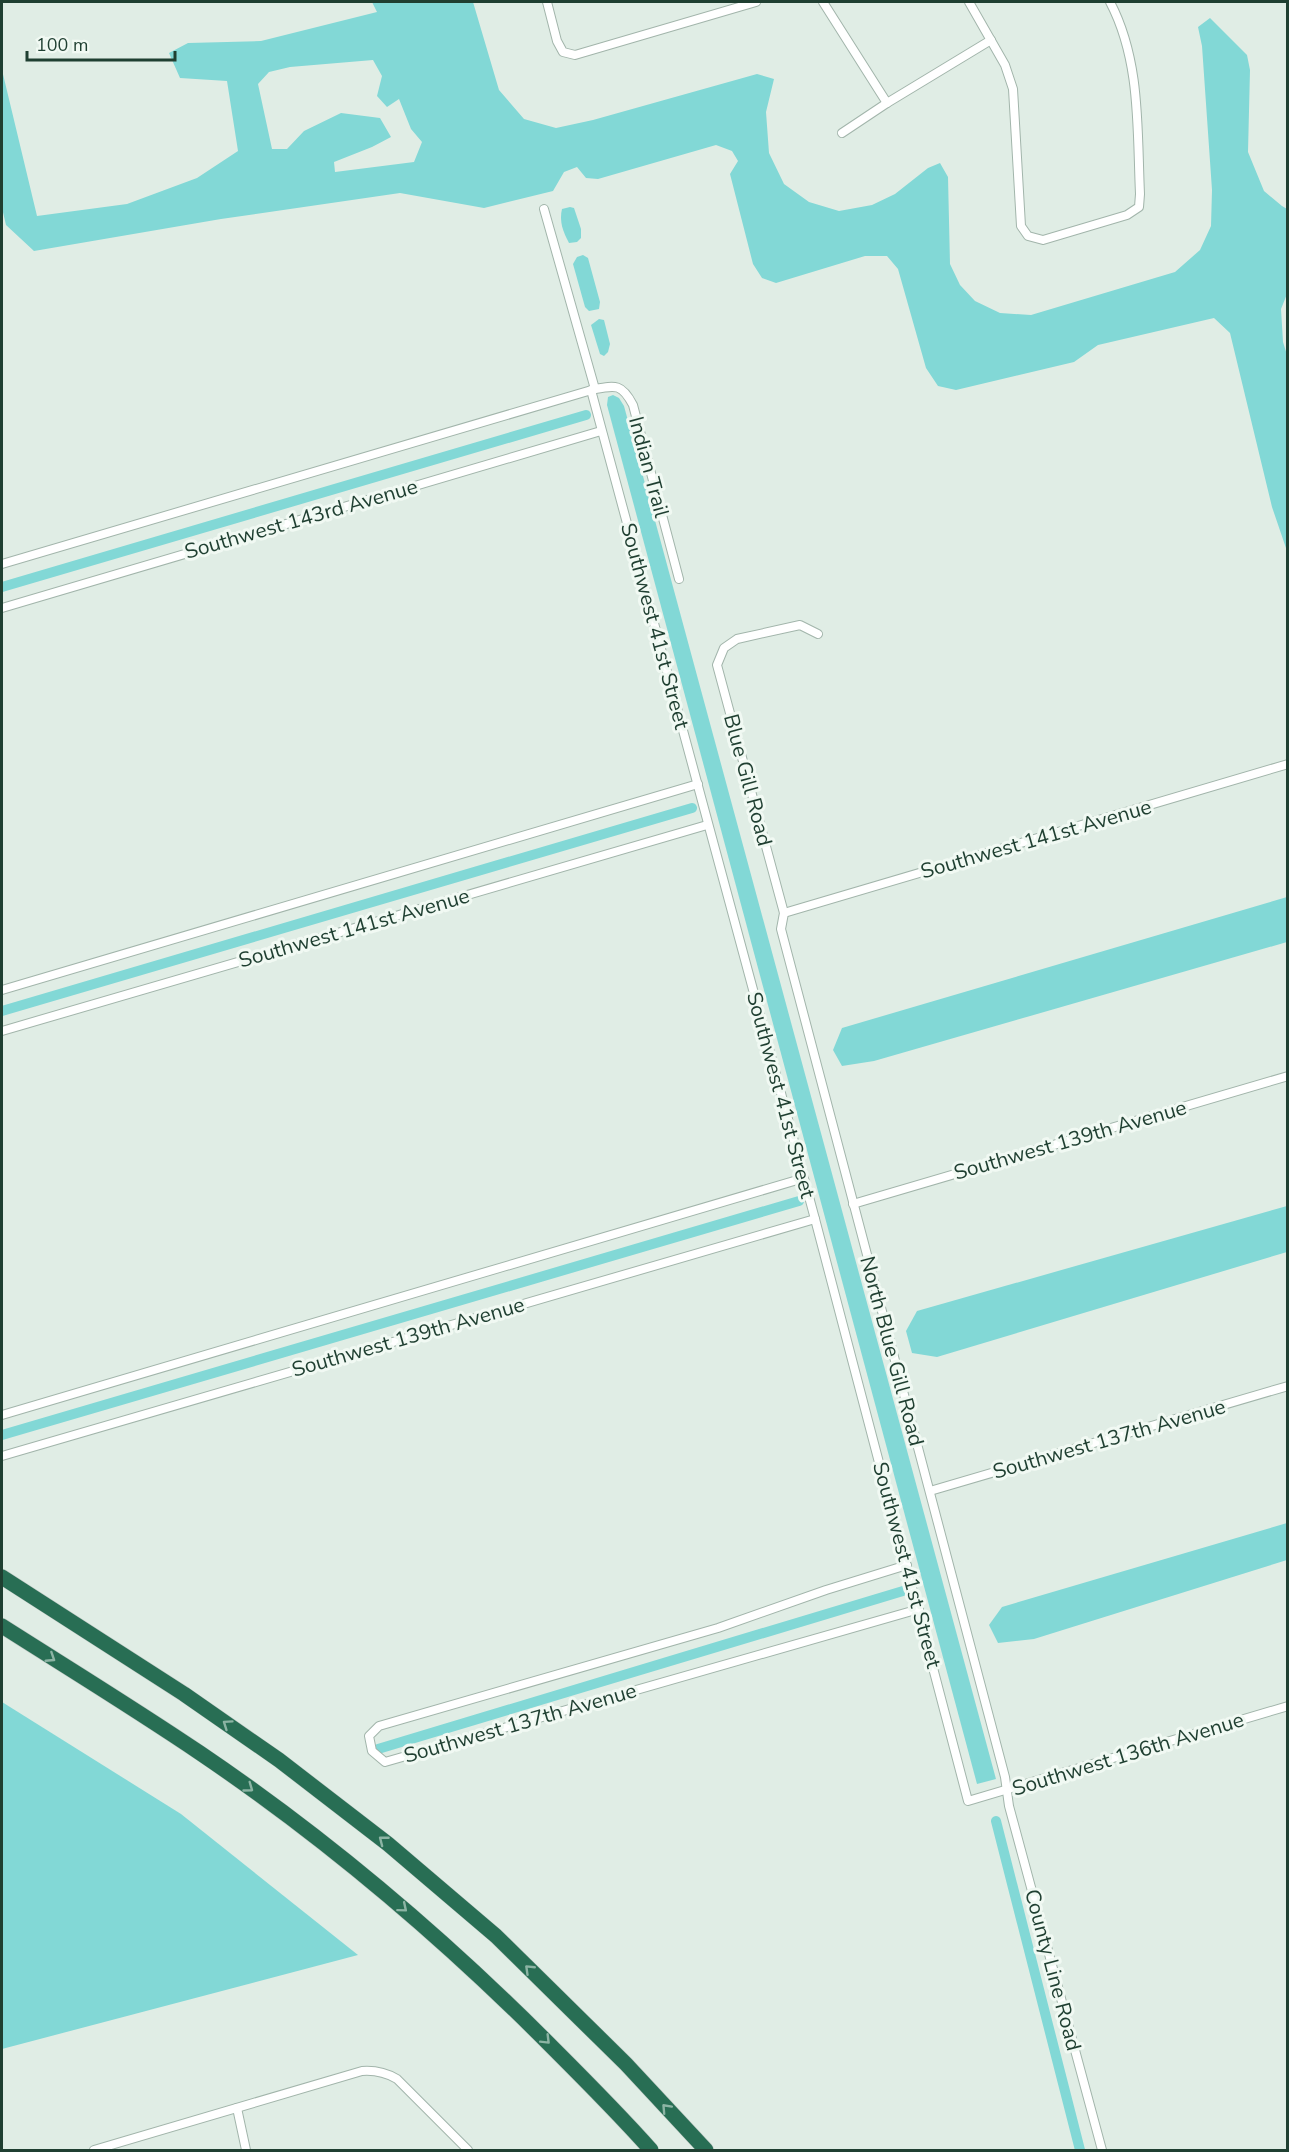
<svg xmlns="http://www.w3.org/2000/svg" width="1289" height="2152" font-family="'Nunito Sans',sans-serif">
<rect width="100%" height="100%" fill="#e0ede5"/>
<g fill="#82d8d6" fill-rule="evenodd">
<path d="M372,2H473L499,90L524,119L556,128L593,120L757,74L774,79L766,112L769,153L784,184L809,202L839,211L872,205L895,194L928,168L940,163L948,177L950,264L960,285L975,301L1000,313L1031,315L1175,272L1200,250L1211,226L1212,190L1202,46L1198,27L1210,18L1247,55L1250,70L1248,152L1264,191L1282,206L1287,209V294L1281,309L1283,342L1288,358L1287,551L1272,507L1230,333L1214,318L1098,345L1074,362L956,390L938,386L926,368L898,269L887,256H865L776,283L762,278L753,264L730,174L738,161L732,151L716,145L598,179L586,178L577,167L564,172L553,191L484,208L400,193L221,219L34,251L6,225L2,208V70L37,216L127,204L197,178L238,151L227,81L180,78L169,53L188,43L261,41L377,12ZM373,60L382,76L377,96L387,107L399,99L411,129L422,142L414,162L335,172L334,162L372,147L391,137L380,118L341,113L304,131L287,149H272L258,84L269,72L290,67Z"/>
<path d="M570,207L574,208L581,229V238L577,242L569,243C563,232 559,221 562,209Z"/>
<polygon points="583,255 588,258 600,302 599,309 589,311 585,307 573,264 577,257"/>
<polygon points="599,319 604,320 610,344 608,352 604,356 600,354 591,325"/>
<polygon points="613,395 619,398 624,406 996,1779 977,1784 607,405 608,397"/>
<polygon points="1287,897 1287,942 874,1061 842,1066 833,1050 842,1028"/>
<polygon points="1287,1206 1287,1252 937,1357 912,1353 906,1331 917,1311"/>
<polygon points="1287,1523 1287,1560 1034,1639 998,1643 989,1625 1002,1607"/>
<polygon points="2,1702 181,1814 358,1955 2,2049"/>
</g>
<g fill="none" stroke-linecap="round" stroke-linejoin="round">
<g stroke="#82d8d6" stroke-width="10">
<polyline points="2,587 586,415"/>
<polyline points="2,1011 692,808"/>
<polyline points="2,1435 799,1201"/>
<polyline points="378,1749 903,1591"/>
<polyline points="996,1821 1080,2150"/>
</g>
<g stroke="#a2b5ab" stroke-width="10">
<g id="minor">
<polyline points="547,2 557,41 563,52 575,55 756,2"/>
<polyline points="823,2 887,103"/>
<path d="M969,2L1005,65L1013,89L1021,226L1028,236L1043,240L1127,215L1139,207L1140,194C1137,129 1141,61 1110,2"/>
<polyline points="842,133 887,103 991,40"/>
<polyline points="544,209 595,389"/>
<polyline points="591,390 815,1219 968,1801 1288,1706"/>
<path d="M2,564L595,389C616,385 622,384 633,405L679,579"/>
<polyline points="2,608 601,431"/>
<polyline points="818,634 800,625 737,639 724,648 717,665 784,913 781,929 1005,1777 1009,1806 1102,2150"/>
<polyline points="784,913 1288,764"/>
<polyline points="2,990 698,784"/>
<polyline points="2,1031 707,825"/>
<polyline points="853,1204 1288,1076"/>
<polyline points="2,1415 804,1178"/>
<polyline points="2,1456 815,1219"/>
<polyline points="930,1491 1288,1386"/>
<polyline points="907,1565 826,1590 718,1628 379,1726 369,1736 372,1751 385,1762 919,1609"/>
<polyline points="237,2108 246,2150"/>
<path d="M94,2150L362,2071C375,2070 385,2072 397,2079L468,2150"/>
</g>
</g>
<g stroke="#c0c9c5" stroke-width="16">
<g id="motorway">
<polyline points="2,1577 184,1694 279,1760 388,1844 496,1936 626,2064 706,2150"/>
<path d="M2,1626C68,1668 135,1709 200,1753C327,1839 446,1940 554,2049C587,2082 620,2115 651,2150"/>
</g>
</g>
<use href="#minor" stroke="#fff" stroke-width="8"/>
<use href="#motorway" stroke="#286e54" stroke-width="15"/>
</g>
<defs><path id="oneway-chevron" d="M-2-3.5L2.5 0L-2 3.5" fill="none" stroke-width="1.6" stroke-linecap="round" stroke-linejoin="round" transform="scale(1.5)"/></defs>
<g stroke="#8cb4a4">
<use href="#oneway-chevron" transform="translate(51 1658) rotate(33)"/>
<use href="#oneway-chevron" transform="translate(227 1724) rotate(-145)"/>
<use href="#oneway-chevron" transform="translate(249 1788) rotate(36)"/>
<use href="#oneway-chevron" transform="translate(383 1840) rotate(-142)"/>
<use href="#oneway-chevron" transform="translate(403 1908) rotate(40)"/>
<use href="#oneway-chevron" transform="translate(529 1969) rotate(-136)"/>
<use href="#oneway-chevron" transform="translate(546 2040) rotate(45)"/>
<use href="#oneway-chevron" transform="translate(666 2108) rotate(-133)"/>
</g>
<g text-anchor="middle" stroke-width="6" stroke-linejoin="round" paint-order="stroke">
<g font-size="21" fill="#1f3f31" stroke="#f1f9f3">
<text transform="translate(649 467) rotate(75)" y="7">Indian Trail</text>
<text transform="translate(301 519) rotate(-16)" y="7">Southwest 143rd Avenue</text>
<text transform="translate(655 626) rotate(75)" y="7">Southwest 41st Street</text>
<text transform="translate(748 780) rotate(75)" y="7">Blue Gill Road</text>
<text transform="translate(1036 839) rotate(-16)" y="7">Southwest 141st Avenue</text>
<text transform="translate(354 928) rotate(-16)" y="7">Southwest 141st Avenue</text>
<text transform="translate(781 1095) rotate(75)" y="7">Southwest 41st Street</text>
<text transform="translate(1070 1140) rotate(-16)" y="7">Southwest 139th Avenue</text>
<text transform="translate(408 1337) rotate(-16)" y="7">Southwest 139th Avenue</text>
<text transform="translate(892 1351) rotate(75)" y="7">North Blue Gill Road</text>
<text transform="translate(1109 1439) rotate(-16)" y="7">Southwest 137th Avenue</text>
<text transform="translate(907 1565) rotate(75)" y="7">Southwest 41st Street</text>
<text transform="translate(520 1723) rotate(-16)" y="7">Southwest 137th Avenue</text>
<text transform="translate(1128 1754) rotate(-17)" y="7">Southwest 136th Avenue</text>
<text transform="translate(1053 1970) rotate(75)" y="7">County Line Road</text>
</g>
</g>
<rect width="1289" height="2152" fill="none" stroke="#1f3f31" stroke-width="6"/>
<path d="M27 51v9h148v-9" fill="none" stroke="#1f3f31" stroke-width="3"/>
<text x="36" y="51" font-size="18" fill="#1f3f31" stroke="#f1f9f3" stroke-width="4.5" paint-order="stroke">100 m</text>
</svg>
